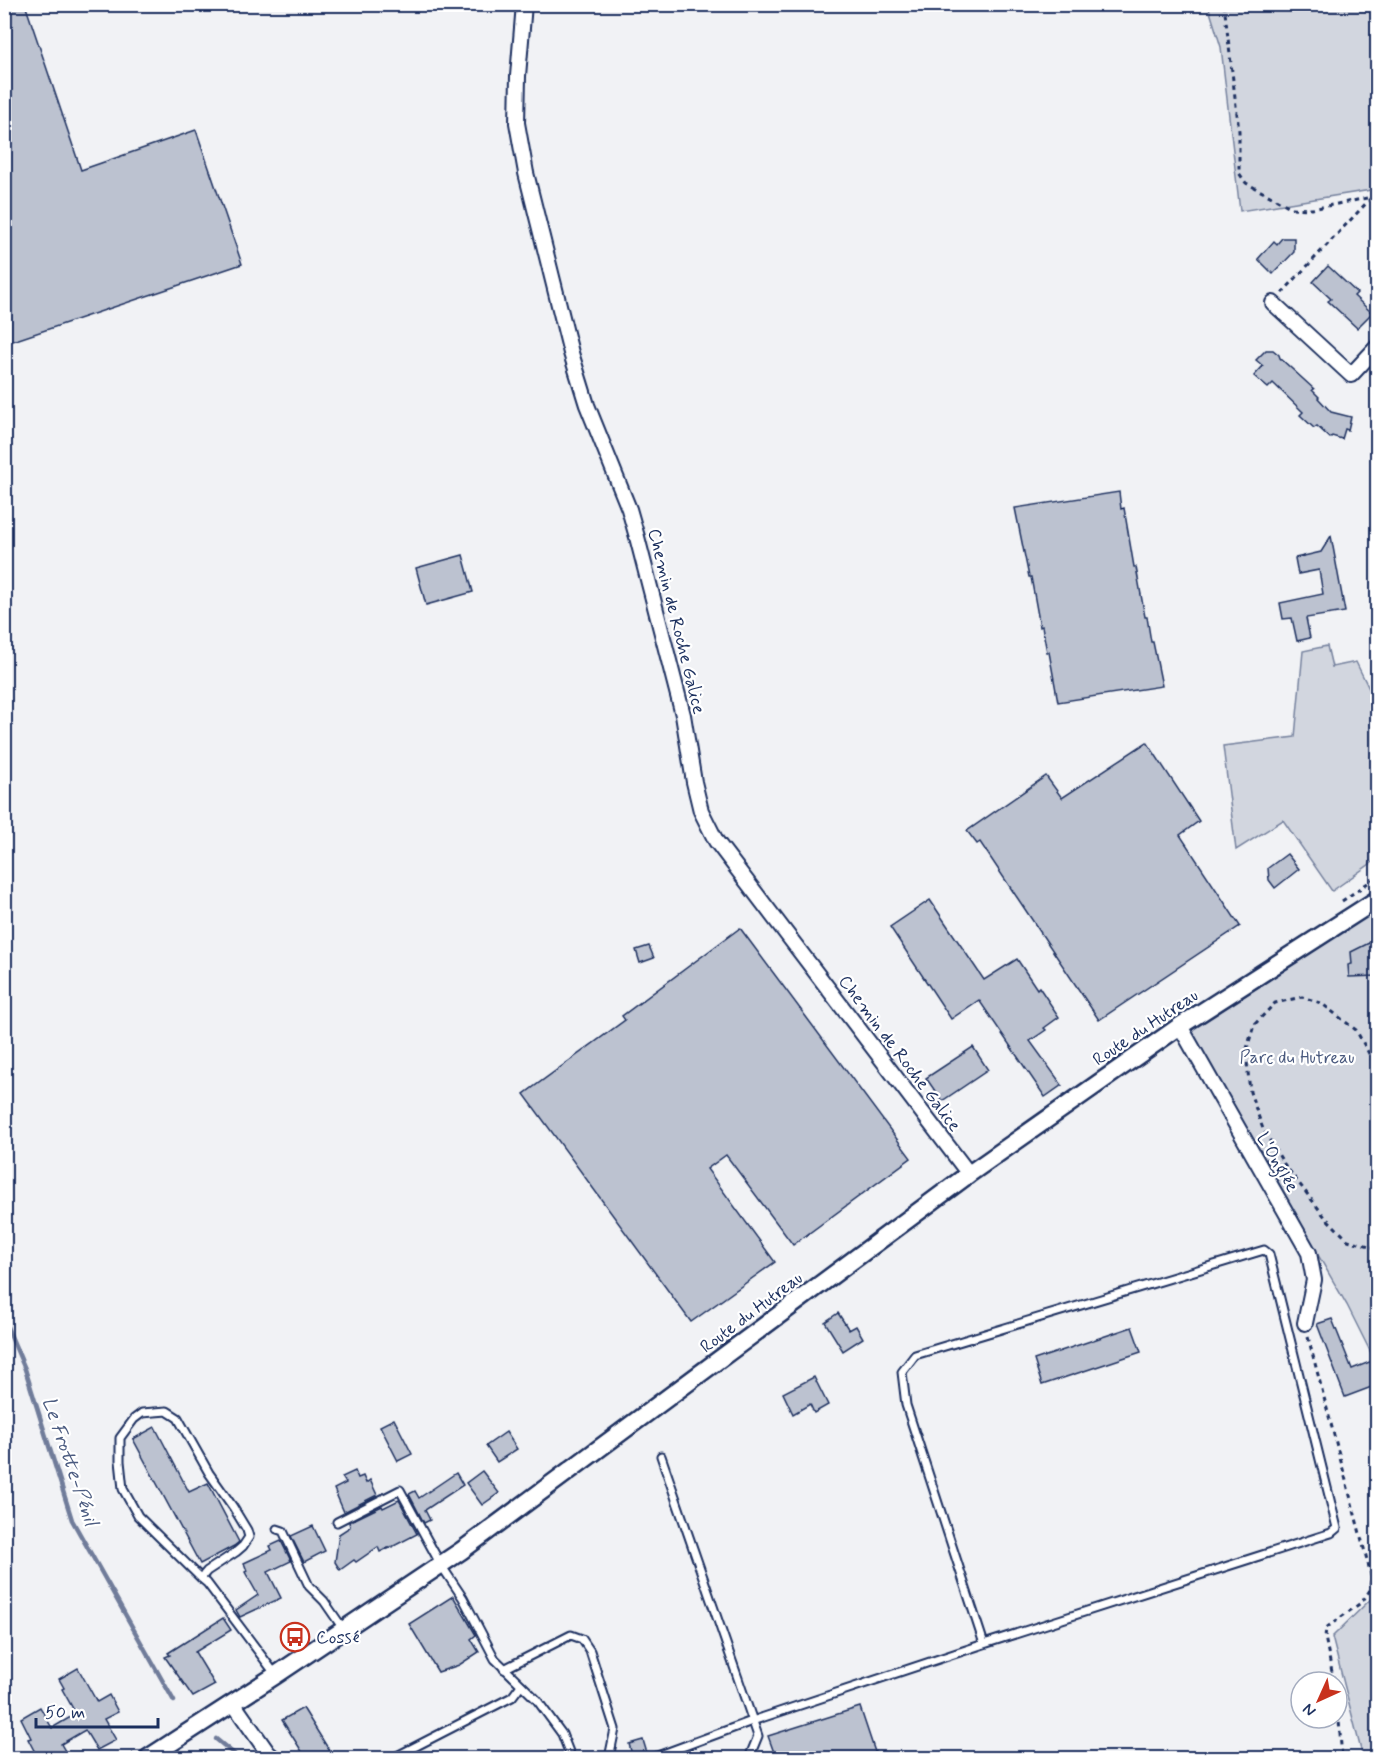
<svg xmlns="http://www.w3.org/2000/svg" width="1382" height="1763" font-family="Mynerve,sans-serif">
<rect width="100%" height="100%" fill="#f1f2f5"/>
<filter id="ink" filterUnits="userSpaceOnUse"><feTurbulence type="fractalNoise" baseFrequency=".0167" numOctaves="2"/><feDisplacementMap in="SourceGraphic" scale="12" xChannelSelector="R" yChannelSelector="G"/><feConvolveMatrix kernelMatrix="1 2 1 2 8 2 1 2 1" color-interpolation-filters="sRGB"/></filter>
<g filter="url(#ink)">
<g fill="#d2d6df" stroke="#76829e" stroke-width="1.5">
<polygon points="1208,5 1371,5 1378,67 1377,189 1240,211 1221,47"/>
<polygon points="1327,646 1332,667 1356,662 1377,705 1377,859 1332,891 1283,820 1236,850 1223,746 1295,737 1303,651"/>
<polygon points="1377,910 1377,1365 1347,1305 1189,1032"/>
<polygon points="1377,1593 1377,1758 1363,1758 1332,1637"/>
</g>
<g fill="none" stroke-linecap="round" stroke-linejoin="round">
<g stroke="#707c9a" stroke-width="4.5">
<polyline points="4,1320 25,1369 72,1520 174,1701"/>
<polyline points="216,1739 239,1758"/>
</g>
</g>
<g fill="#bcc2d0" stroke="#1b2f5e" stroke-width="1.5">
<polygon points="4,4 25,4 81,170 196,130 242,264 4,344"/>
<polygon points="1282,238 1294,238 1294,252 1273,274 1258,259 1274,241 1277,244"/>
<polygon points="1328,266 1357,293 1354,296 1372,313 1357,328 1328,301 1331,299 1313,282"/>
<polygon points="1266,350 1273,350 1279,355 1280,358 1314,389 1312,390 1319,397 1318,398 1331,412 1351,417 1348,430 1345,429 1342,439 1332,436 1330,438 1317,426 1314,428 1300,415 1303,412 1273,383 1268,388 1254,376 1263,366 1256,360"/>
<polygon points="1119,492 1121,509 1124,508 1134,567 1136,567 1145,617 1147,617 1151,642 1153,642 1162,686 1058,702 1049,652 1047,652 1042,626 1040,627 1031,577 1029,577 1015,508"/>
<polygon points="1331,536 1345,612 1306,618 1310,638 1297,641 1292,618 1283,619 1280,603 1323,594 1319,570 1298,574 1295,558 1321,552"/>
<polygon points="463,555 473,592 426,605 416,568"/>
<polygon points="1147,742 1199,821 1180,835 1240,926 1099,1020 980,842 977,844 967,831 1046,776 1062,798"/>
<polygon points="1287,854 1299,869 1275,888 1269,880 1268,868"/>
<polygon points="930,900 984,980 1017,959 1037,989 1039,987 1059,1017 1044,1028 1046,1030 1030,1041 1062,1085 1045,1097 979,1000 951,1019 890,927"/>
<polygon points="740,928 911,1158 793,1245 726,1155 707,1169 775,1262 691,1322 524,1094 625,1020 622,1016"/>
<polygon points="1377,939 1377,976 1349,977 1348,965 1352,964 1351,952"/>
<polygon points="649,946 654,958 640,963 636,950"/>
<polygon points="973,1047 988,1070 942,1101 926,1078"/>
<polygon points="838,1313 849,1330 856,1326 863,1338 843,1351 825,1322"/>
<polygon points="1332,1319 1352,1369 1377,1359 1377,1385 1345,1397 1317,1324"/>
<polygon points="1132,1327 1141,1352 1042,1385 1034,1360"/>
<polygon points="814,1377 828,1405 814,1413 810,1404 793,1414 783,1393"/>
<polygon points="394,1419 412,1454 398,1461 380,1426"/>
<polygon points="155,1427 189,1492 208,1483 239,1542 234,1546 200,1564 133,1439"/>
<polygon points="506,1432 517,1449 497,1462 486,1446"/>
<polygon points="355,1471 358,1478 363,1476 366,1483 370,1480 377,1495 344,1512 334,1489 346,1483 342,1477"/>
<polygon points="482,1471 499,1493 482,1505 466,1483"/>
<polygon points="456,1473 463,1485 425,1510 430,1520 424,1523 409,1494 415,1491 419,1498"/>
<polygon points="399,1500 417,1534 388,1549 388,1548 380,1552 378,1547 356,1562 354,1560 340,1570 335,1562 339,1534 350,1527 349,1522 382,1506 383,1508"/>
<polygon points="313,1526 325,1551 304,1562 291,1536"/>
<polygon points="281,1541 291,1561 268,1572 281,1598 240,1617 236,1610 258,1595 245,1572 247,1571 244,1563 272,1550 270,1546"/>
<polygon points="453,1596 476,1635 471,1639 479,1652 459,1665 438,1672 409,1624"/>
<polygon points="223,1618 231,1630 195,1652 215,1685 193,1697 165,1657 170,1655 168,1653"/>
<polygon points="78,1668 97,1702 109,1695 118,1712 104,1719 116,1740 97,1750 85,1730 61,1744 69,1758 38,1758 28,1739 31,1738 21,1718 40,1707 52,1728 76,1714 62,1689 64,1688 59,1679"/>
<polygon points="860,1707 877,1758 776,1758 768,1736"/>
<polygon points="303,1708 334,1758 306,1758 282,1720"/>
<polygon points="643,1740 647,1753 633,1758 629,1744"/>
</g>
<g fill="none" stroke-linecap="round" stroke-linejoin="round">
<g stroke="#1b2f5e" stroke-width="11">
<g id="service">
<polyline points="661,1456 758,1736 749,1758"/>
<polyline points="337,1522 400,1490 441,1565 463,1598 495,1659 537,1700 562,1734 571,1757 567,1758"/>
<polyline points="277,1529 283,1531 309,1586 324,1601 344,1630"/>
<polyline points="201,1578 207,1571 236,1552 243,1546 249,1537 247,1530 233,1507 209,1473 178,1418 167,1411 142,1413 134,1419 120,1438 120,1461 123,1489 138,1516 201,1578 207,1583 276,1675"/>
<polyline points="504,1669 571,1635 582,1639 590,1651 615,1729 609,1758"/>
<polyline points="393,1758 512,1697 521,1685"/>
<polyline points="652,1758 752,1721 984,1644 1331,1533 1337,1528 1269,1254 1264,1250 915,1355 902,1372 906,1405 984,1644"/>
</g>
</g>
<g stroke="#1b2f5e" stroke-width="18">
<g id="minor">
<polyline points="524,4 518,76 517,123 526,173 571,353 587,405 629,509 637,537 683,715 694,782 701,811 716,841 969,1174"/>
<polyline points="1273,303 1351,375 1378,346"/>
<polyline points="1180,1026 1309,1253 1314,1280 1305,1323"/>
<polyline points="233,1703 268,1753 274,1758"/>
</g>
</g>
<g stroke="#1b2f5e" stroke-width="21">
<polyline id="tertiary" points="148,1758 276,1675 461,1551 969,1174 1180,1026 1378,899"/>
</g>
<g stroke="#1b2f5e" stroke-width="3" stroke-dasharray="4.5 4.5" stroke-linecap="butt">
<polyline points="1224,4 1239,131 1239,173 1246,183 1292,208 1312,209 1372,197"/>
<polyline points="1282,293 1372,197 1378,196"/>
<polyline points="1342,901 1378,876"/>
<polyline points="1378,1070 1356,1030 1321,1003 1302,997 1275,1003 1254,1025 1246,1052 1250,1092 1263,1129 1284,1164 1325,1217 1348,1240 1373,1247 1378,1245"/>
<polyline points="1308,1337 1371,1575 1370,1590 1362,1602 1326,1628 1325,1637 1334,1682"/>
<polyline points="1337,1696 1342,1758"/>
<polyline points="125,1758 133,1753"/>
</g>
<use href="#service" stroke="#fff" stroke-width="7"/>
<use href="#minor" stroke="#fff" stroke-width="14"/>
<use href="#tertiary" stroke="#fff" stroke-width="16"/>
</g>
</g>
<defs>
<g id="bus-ring" transform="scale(1.5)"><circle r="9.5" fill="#fff" stroke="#c8321e" stroke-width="1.5"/><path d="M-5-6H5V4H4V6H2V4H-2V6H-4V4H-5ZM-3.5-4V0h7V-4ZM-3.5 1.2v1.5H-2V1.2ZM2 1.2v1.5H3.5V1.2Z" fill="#c8321e"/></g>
</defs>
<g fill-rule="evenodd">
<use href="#bus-ring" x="295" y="1637"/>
</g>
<g text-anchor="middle" stroke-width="4.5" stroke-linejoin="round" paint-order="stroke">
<g font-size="18" fill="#1b2f5e" stroke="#fff">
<text transform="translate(677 621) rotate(76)" y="6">Chemin de Roche Galice</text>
<text transform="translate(1145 1027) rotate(-34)" y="6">Route du Hutreau</text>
<text transform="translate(900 1053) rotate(53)" y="6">Chemin de Roche Galice</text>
<text transform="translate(1278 1162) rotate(60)" y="6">L'Onglée</text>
<text transform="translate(751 1312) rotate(-37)" y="6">Route du Hutreau</text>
</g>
<g font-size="18" fill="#49597e" stroke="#fff">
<text x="1297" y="1063">Parc du Hutreau</text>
</g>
<g font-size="18" fill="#1b2f5e" stroke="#fff" text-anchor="start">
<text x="316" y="1643">Cossé</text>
</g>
<g font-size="20" font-style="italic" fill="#4c5c81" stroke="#fff">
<text transform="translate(71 1461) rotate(71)" y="7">Le Frotte-Pénil</text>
</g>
</g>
<rect width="1382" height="1763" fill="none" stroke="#fff" stroke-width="24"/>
<rect x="12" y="12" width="1358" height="1739" fill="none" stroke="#1b2f5e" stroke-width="2" filter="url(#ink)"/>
<g transform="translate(1319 1700) rotate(225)"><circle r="28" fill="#ffffff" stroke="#a4acbf" stroke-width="1.5"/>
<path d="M0-4.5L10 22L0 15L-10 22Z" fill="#c8321e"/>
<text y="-9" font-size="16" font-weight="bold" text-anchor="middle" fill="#1b2f5e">N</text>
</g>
<path d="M36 1718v9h122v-9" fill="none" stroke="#1b2f5e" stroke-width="3"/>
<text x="45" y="1718" font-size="18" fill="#1b2f5e" stroke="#ffffff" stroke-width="4.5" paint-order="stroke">50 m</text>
</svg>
